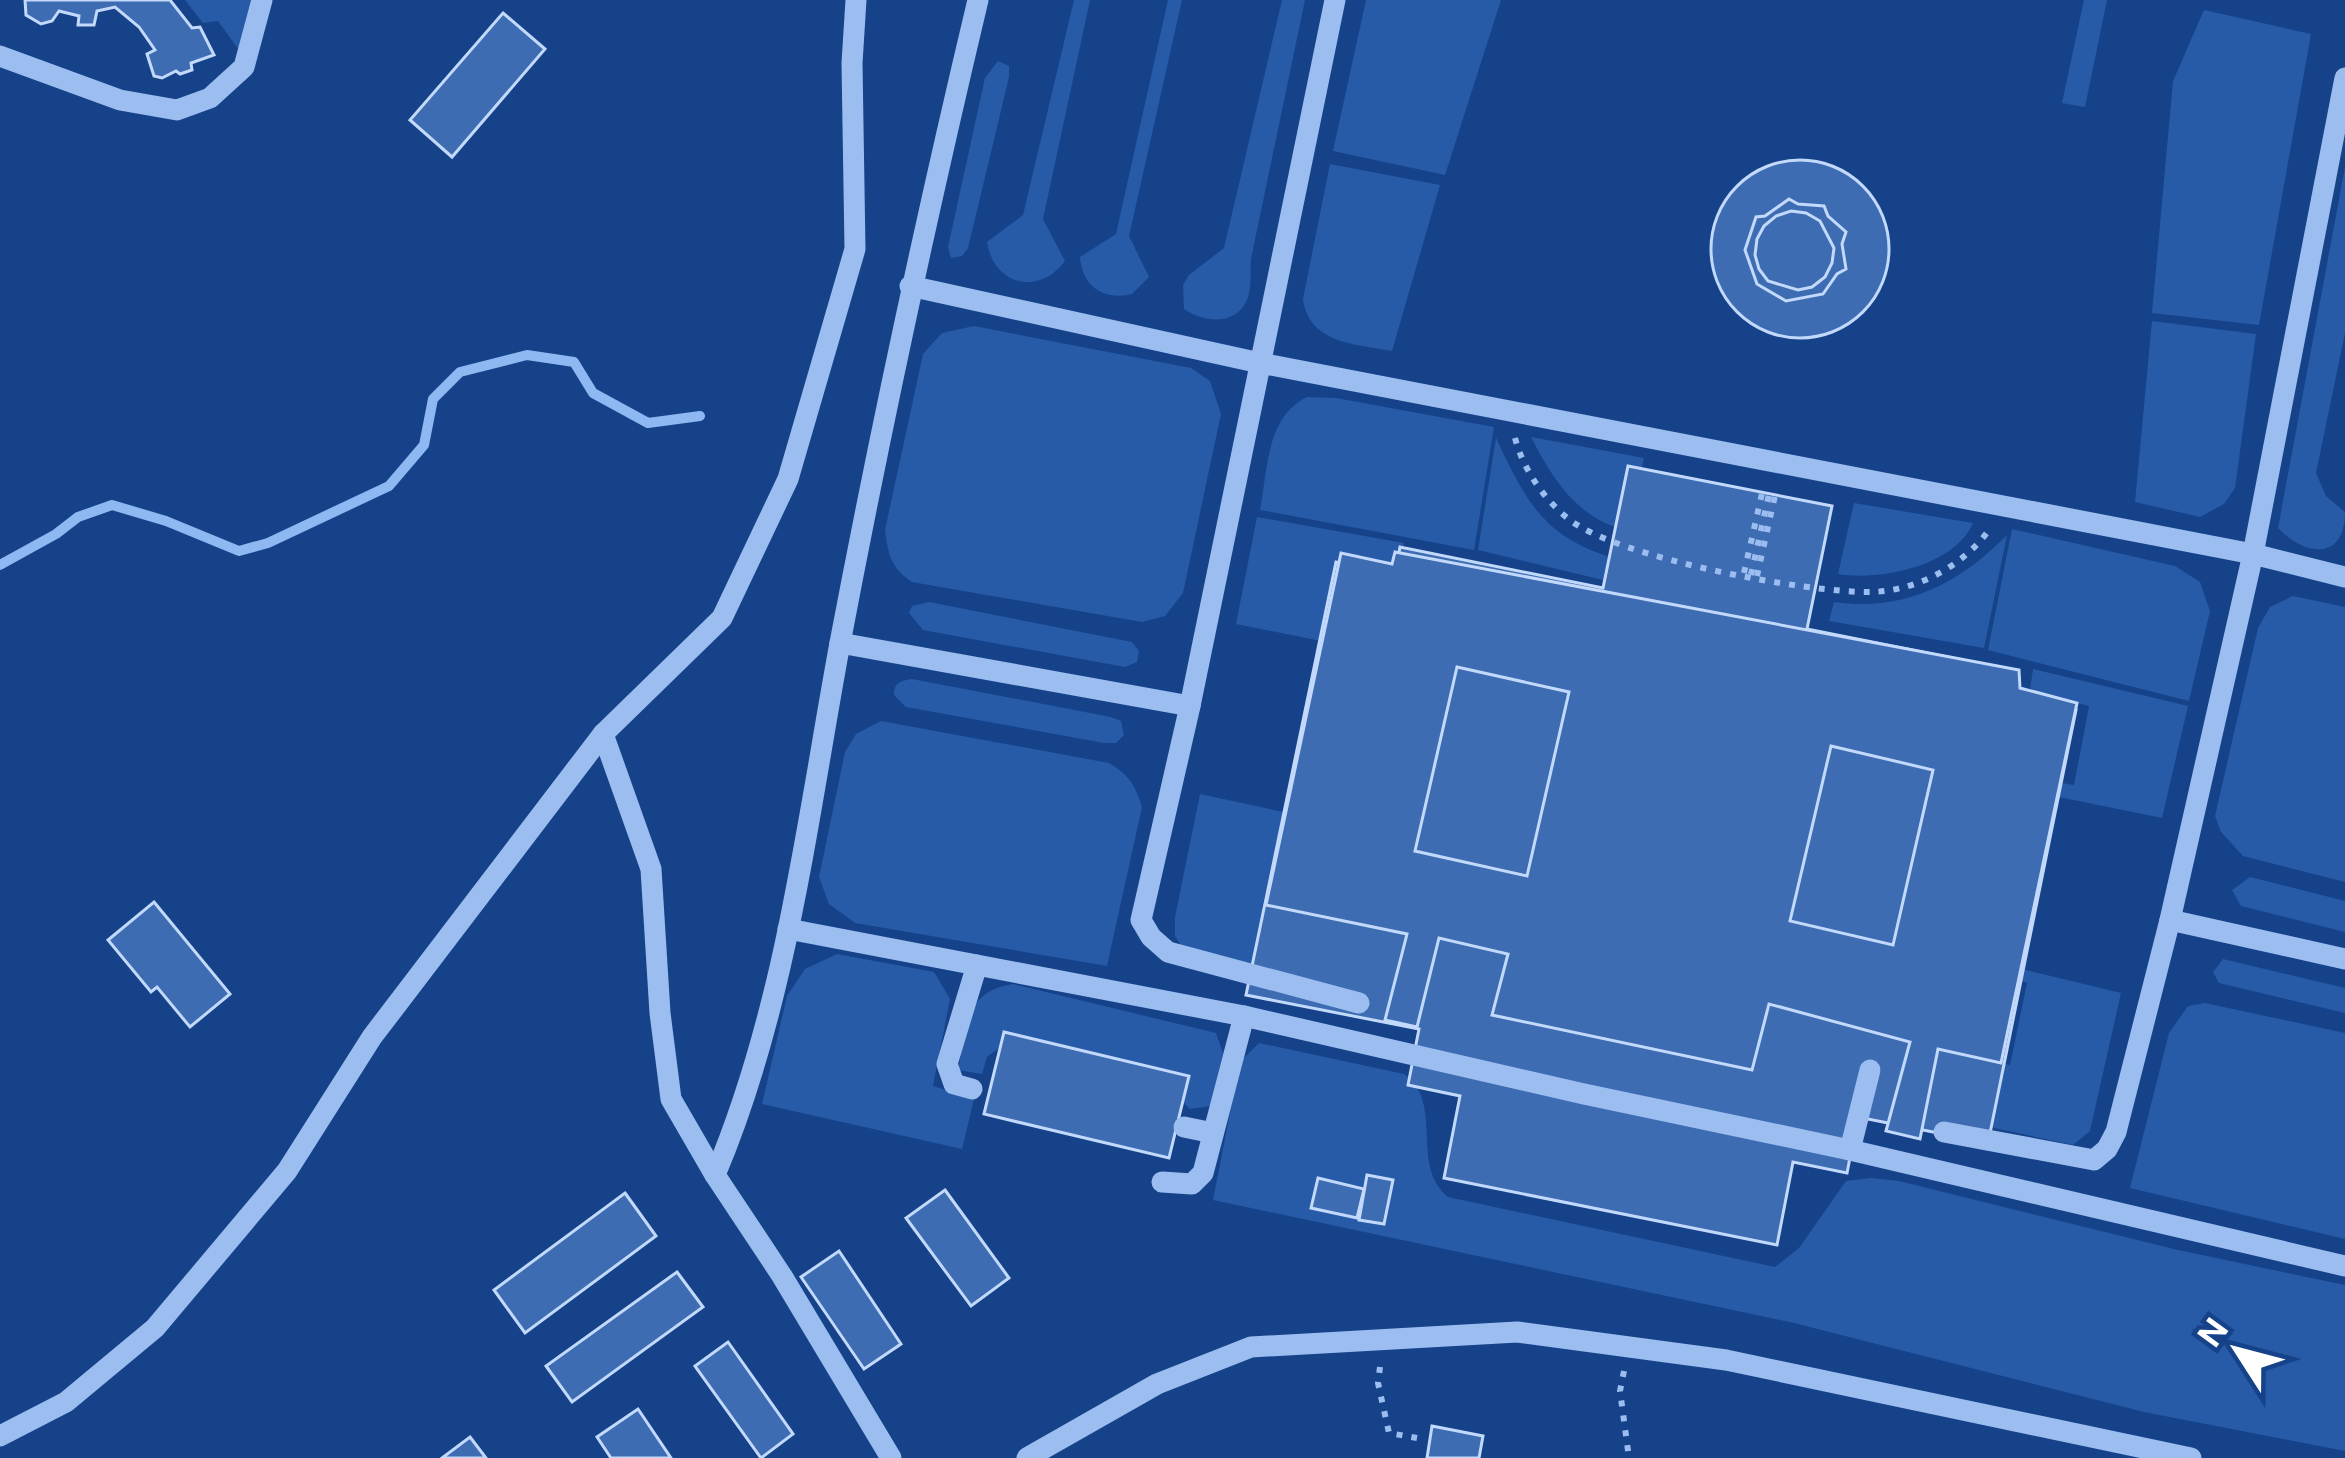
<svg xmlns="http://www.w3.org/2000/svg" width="2345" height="1458" font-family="'Public Sans',sans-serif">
<rect width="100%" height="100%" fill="#154289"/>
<g fill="#275ba8">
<polygon points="185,0 256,0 242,54 218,21 203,23"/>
<path d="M1074,0H1090L1043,219L1065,261C1039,296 994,286 987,242L1023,215Z"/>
<path d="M1168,0H1182L1129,236L1149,277L1132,294C1103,301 1082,286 1080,257L1116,234Z"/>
<path d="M1282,0H1305L1251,259C1250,270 1252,290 1247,300C1235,327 1203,322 1184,309L1183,285L1189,275L1224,248Z"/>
<polygon points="1366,0 1501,0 1445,175 1333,151"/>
<polygon points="2084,0 2107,0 2085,107 2062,103"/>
<polygon points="2204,10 2311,34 2259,325 2152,313 2173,81"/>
<polygon points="998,61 1009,66 1009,77 968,248 962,256 951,258 948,247 985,78"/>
<path d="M1330,164L1440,185L1392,351C1356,344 1309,344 1303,299Z"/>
<path d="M2345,167V333L2316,473L2326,496L2345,512C2345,561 2305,557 2278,528Z"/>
<polygon points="2152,321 2256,334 2235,488 2224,504 2200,517 2135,502"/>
<path d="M974,326L1191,368L1210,381L1221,414L1183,593L1165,616L1142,622L912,582C891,568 888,555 885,530L923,354L942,333Z"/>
<path d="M1307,397L1336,398L1494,427L1474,550L1260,510C1268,469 1266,417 1307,397Z"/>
<path d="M1531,437L1644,458L1627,531C1577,518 1553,480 1531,437Z"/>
<path d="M1496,438C1527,503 1544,539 1620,560L1618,574L1605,571L1603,580L1478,550Z"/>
<path d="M1854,503L1973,523C1955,566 1880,581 1838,574Z"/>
<polygon points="1257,517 1404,543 1403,552 1394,552 1391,564 1341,553 1321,641 1236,624"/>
<polygon points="2012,529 2175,566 2200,582 2210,611 2189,701 1988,650"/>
<path d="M2007,535L1984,648L1829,621L1834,602C1904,612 1959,584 2007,535Z"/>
<polygon points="2293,596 2345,607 2345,882 2243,856 2221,832 2215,816 2258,628 2270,607"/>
<polygon points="929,602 1132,642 1139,651 1137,662 1125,667 923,630 909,613 912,606"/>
<polygon points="2033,669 2188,706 2162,818 2059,797 2062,783 2074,785 2089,706 2030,690"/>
<path d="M912,679L1111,717L1121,721L1124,735L1116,743H1104L906,707L894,695C894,682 901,681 912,679Z"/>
<path d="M881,721L1109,763C1129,775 1135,785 1142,807L1107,966L855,923L829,904L819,877L845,752L856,734Z"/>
<polygon points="1200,794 1283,812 1262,908 1318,922 1277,975 1182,947 1175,936 1175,917"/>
<polygon points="2250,877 2345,901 2345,932 2241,906 2232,890"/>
<polygon points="837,954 934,972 950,999 933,1086 974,1099 962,1149 762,1104 787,996 805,969"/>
<polygon points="2223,959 2345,988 2345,1013 2219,983 2213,972"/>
<polygon points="2022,969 2121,993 2090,1131 2073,1145 1934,1115 1994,1062 2010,1065 2027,983 2020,980"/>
<path d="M1013,984L1216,1033L1223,1053L1210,1106L1190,1109L1184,1103L1188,1077L1011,1039L987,1057L982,1074L958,1070C967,1028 963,992 1013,984Z"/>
<polygon points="2205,1003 2345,1033 2345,1239 2130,1188 2169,1033 2188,1006"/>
<path d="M1259,1043L1404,1074C1445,1103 1409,1164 1448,1197L1775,1267L1799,1248L1846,1181L1870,1178L1899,1181L2178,1250L2345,1285V1451L2144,1412L1794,1323L1213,1200L1240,1062Z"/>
</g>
<g fill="#325489" stroke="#8db8f2" stroke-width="3" fill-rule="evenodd">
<path d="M1789,174C1798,174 1808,174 1817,176C1861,187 1884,240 1864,280C1855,296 1842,310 1824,316C1729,349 1673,213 1789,174ZM1798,204L1824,206L1828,216L1846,233L1842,244L1845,269L1823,294L1756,283L1745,251L1765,216Z"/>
<circle cx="1794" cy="251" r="39"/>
</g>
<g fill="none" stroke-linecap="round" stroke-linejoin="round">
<polyline stroke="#8db8f2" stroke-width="10" points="0,565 56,534 78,517 112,505 166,521 239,551 268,543 389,486 424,445 433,399 460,372 527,355 574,362 593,393 648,423 700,416"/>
</g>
<g fill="#3d6cb2" stroke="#c2d9fb" stroke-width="3" fill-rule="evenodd">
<polygon points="25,0 170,0 192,28 200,27 214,55 191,63 192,70 180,74 176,71 162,78 154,76 147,54 155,50 139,27 115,7 97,11 94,25 78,25 79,16 59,11 52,21 41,24 26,15"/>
<polygon points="503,13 545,49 452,157 410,120"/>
<circle cx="1800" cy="249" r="89"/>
<path d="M1789,199L1798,204L1824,206L1828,216L1846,232L1842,244L1846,269L1837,274L1823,294L1786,301L1757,284L1745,250L1756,217L1765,216ZM1791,211L1806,213L1820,221L1834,248L1832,263L1825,277L1812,287L1798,290L1768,281L1759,269L1755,255L1757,239L1764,226L1776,216Z"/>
<polygon points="1628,466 1832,506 1807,629 2002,668 1997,694 2076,710 1988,1143 1858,1117 1847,1173 1793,1162 1777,1245 1444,1178 1460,1096 1408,1085 1419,1029 1246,995 1336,562 1395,574 1400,547 1603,588"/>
<path d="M1395,552L2019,670L2020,688L2077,703L2001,1063L1938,1049L1920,1139L1886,1131L1910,1042L1769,1004L1752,1070L1492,1015L1508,954L1439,938L1417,1027L1385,1020L1407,934L1266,905L1341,553L1392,564ZM1457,667L1569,692L1527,876L1415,851ZM1831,746L1933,770L1893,945L1790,921Z"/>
<polygon points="154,902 230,994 190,1027 157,987 151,992 108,940"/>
<polygon points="1004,1032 1189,1076 1169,1158 984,1114"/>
<polygon points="1367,1175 1393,1180 1384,1224 1359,1220"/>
<polygon points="1318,1178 1364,1189 1357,1218 1311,1208"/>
<polygon points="945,1190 1009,1278 971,1306 906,1218"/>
<polygon points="625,1193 656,1236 525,1333 494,1290"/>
<polygon points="839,1251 901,1344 864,1369 801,1277"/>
<polygon points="677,1272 703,1307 572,1402 546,1366"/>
<polygon points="728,1342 793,1434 761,1458 695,1366"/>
<polygon points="638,1409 671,1458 611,1458 597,1437"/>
<polygon points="1432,1426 1483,1436 1479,1458 1427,1458"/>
<polygon points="470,1437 486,1458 442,1458"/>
</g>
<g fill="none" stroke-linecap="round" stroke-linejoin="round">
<g stroke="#9cbdef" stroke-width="6" stroke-dasharray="6 9" stroke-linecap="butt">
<path d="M1515,438C1523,469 1545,501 1570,520C1619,558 1807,593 1871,592C1917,591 1963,566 1989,530"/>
<polyline points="1744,573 1763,489"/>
<polyline points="1751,575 1770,490"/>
<polyline points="1757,576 1776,491"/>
<polyline points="1380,1367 1378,1383 1389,1433 1417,1438"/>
<polyline points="1624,1371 1620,1391 1629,1458"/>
</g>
<g stroke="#9cbdef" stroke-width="21">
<polyline points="1335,0 1190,706 1141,920 1151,937 1168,952 1359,1003"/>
<polyline points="0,56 120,100 177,110 210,98 244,67 262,0"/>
<polyline points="910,286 1260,363 2253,554 2345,577"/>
<polyline points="840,643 1190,706"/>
<polyline points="603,734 651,869 660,1013 671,1099 715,1175"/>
<polyline points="2170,920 2345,959"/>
<polyline points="788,929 1244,1016 1584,1094 1850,1150 2345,1266"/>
<polyline points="972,1089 954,1084 947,1064 977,965"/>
<polyline points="1184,1127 1213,1133"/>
<polyline points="1944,1132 2094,1160 2107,1149 2116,1132 2170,920 2253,554 2345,78"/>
<polyline points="1850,1150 1870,1070"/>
<polyline points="1162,1182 1192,1184 1203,1173 1244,1016"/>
<polyline points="0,1436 66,1402 155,1328 287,1171 372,1037 603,734 722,618 788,479 855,249 852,63 856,0"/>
<path d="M891,1458L782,1276L715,1175C786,1007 807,821 840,643C881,427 927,214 978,0"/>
<polyline points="1027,1458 1157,1384 1251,1347 1517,1332 1726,1360 2191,1458"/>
</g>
</g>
<g transform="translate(2237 1350) rotate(306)" stroke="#154289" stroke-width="9" paint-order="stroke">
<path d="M0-9L21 45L0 30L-21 45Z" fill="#ffffff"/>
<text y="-18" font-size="33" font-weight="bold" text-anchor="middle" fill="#ffffff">N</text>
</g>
</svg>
